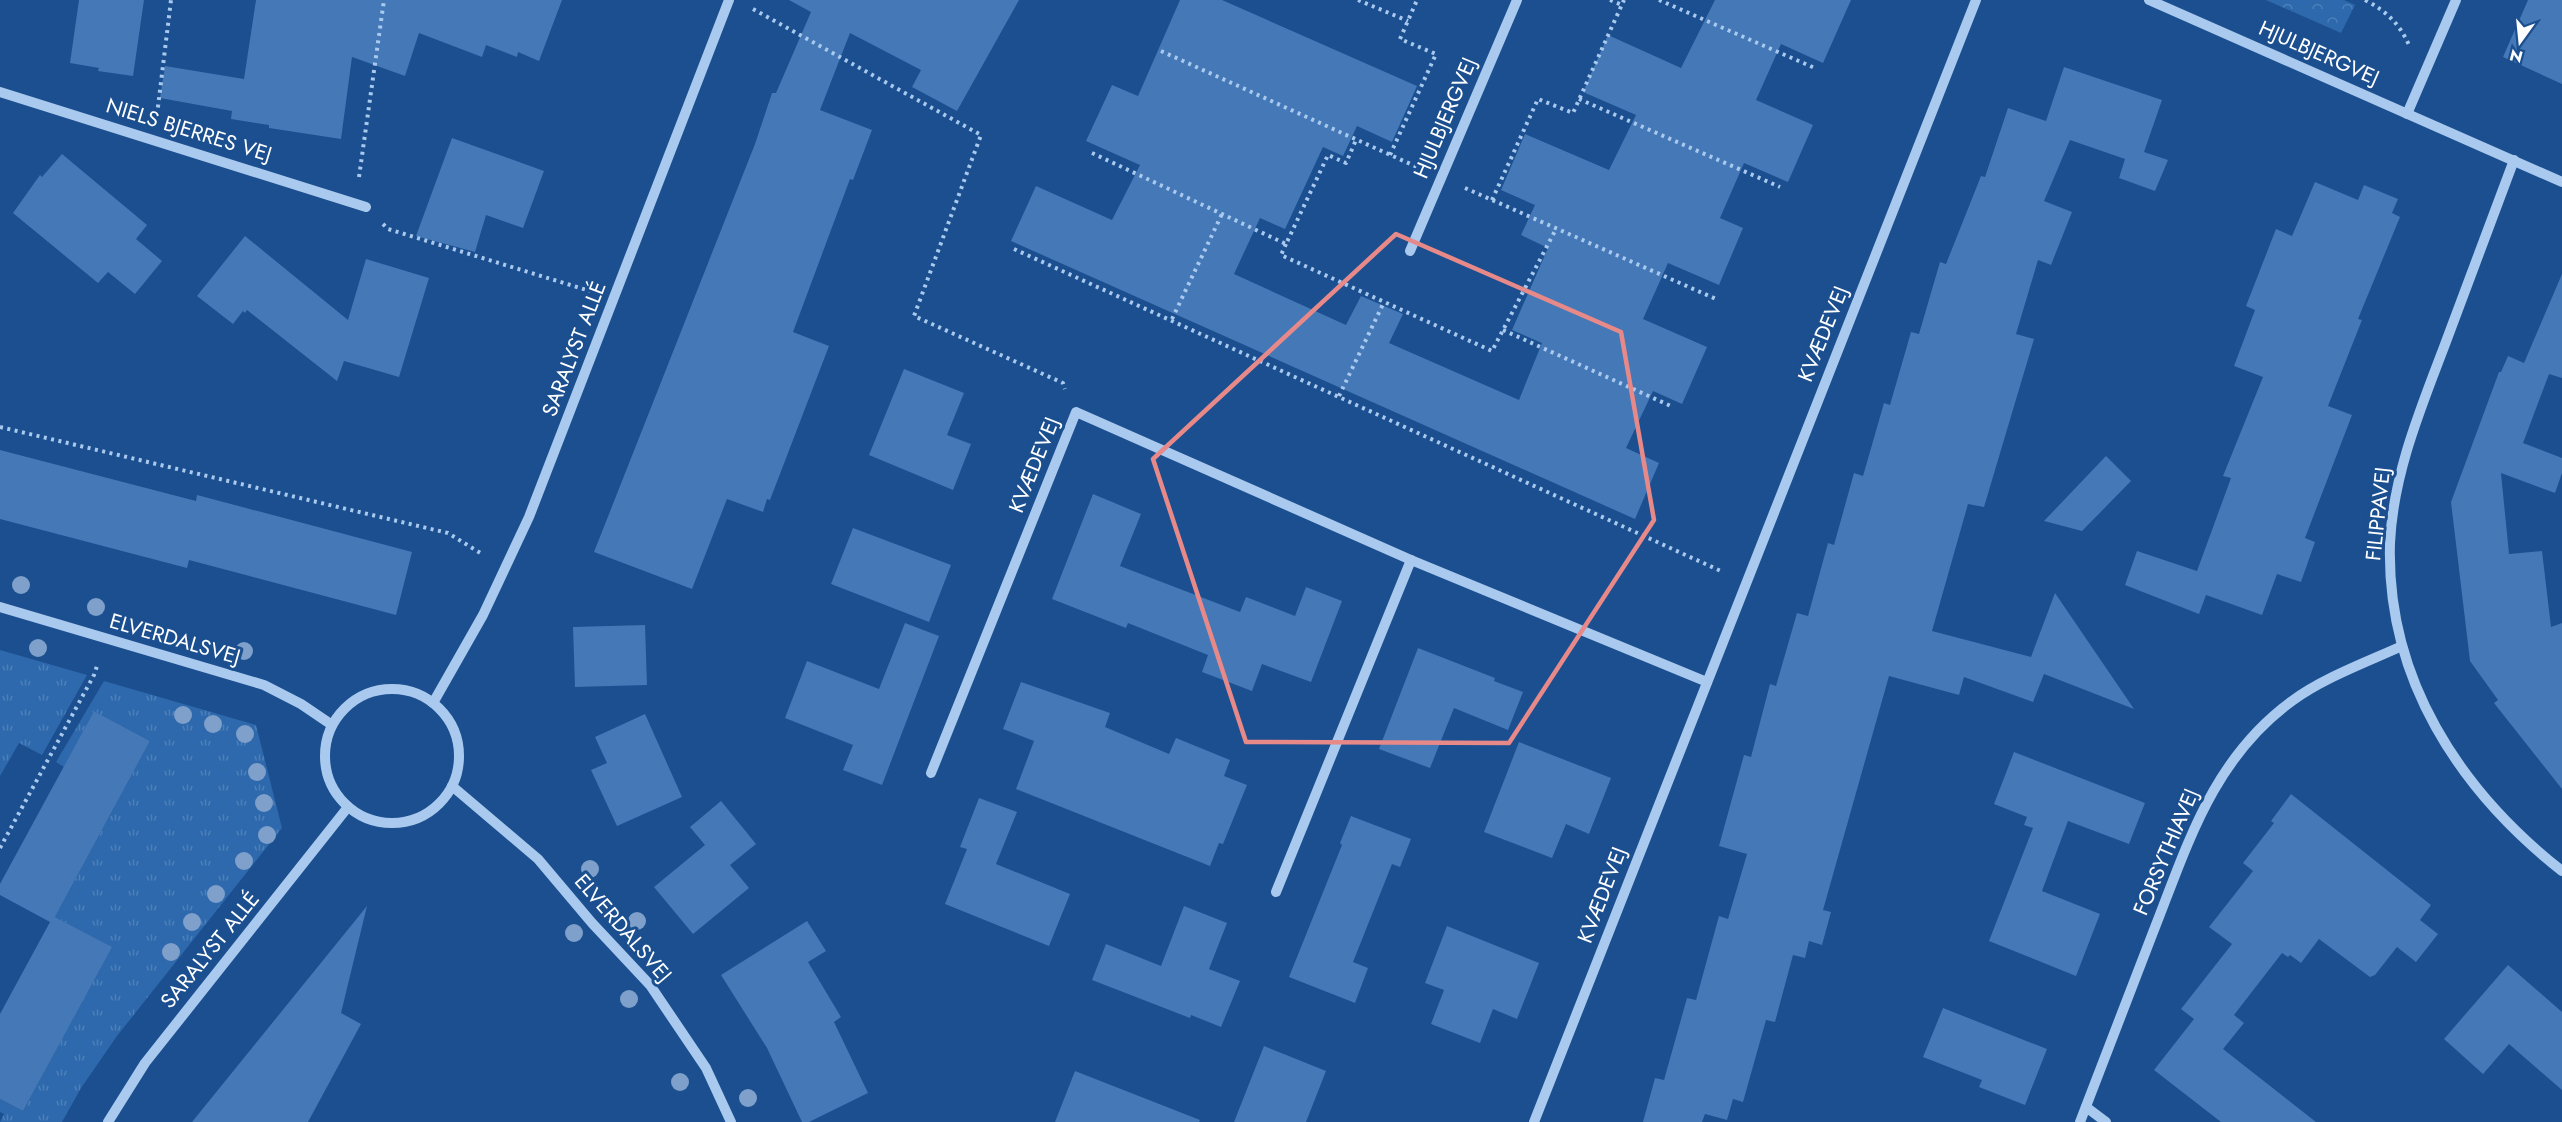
<svg xmlns="http://www.w3.org/2000/svg" width="2562" height="1122" font-family="Jost,sans-serif">
<defs>
<pattern id="grass-tufts" width="24" height="20" patternUnits="userSpaceOnUse" patternTransform="scale(1.5)"><rect width="24" height="20" fill="#2e69ad"/><path d="M3 7l-1-3M5 7V3M7 7l1-3M15 17l-1-3M17 17v-4M19 17l1-3" fill="none" stroke="#4d80b9"/></pattern>
<pattern id="forest-crowns" width="20" height="18" patternUnits="userSpaceOnUse" patternTransform="scale(1.5)"><rect width="20" height="18" fill="#2e69ad"/><path d="M2 6a3 3 0 1 1 6 0M12 15a3 3 0 1 1 6 0" fill="none" stroke="#4d80b9"/></pattern>
</defs>
<rect width="100%" height="100%" fill="#1b4f8f"/>
<g fill="url(#grass-tufts)">
<polygon points="0,650 87,675 42,755 19,743 0,776"/>
<polygon points="104,681 256,725 282,828 117,1036 81,1088 62,1122 0,1122 4,1114 0,1112 0,1099 23,1111 111,947 55,917 150,741 94,711 64,767 56,762"/>
</g>
<polygon fill="url(#forest-crowns)" points="2266,0 2344,0 2355,5 2341,33"/>
<g fill="#4478b7">
<polygon points="79,0 144,0 133,76 98,71 99,68 70,63"/>
<polygon points="256,0 562,0 539,61 518,52 517,57 486,45 482,57 419,33 405,76 352,57 341,139 269,128 269,125 231,119 232,111 160,98 165,66 244,79"/>
<polygon points="789,0 1019,0 957,111 912,87 921,70 850,33 820,110 872,130 853,180 850,179 793,332 829,346 770,500 767,499 763,512 727,499 692,589 594,552 755,144 772,93 776,93 811,12"/>
<polygon points="1180,0 1222,0 1417,86 1392,142 1357,126 1343,156 1323,147 1285,229 1260,218 1234,274 1346,325 1361,296 1403,314 1389,343 1519,400 1542,343 1512,330 1548,248 1521,235 1535,205 1501,190 1525,134 1609,170 1636,115 1583,92 1608,35 1681,68 1715,0 1851,0 1823,63 1781,44 1756,100 1813,125 1788,182 1744,163 1720,218 1743,228 1719,285 1668,263 1643,319 1707,347 1682,404 1653,391 1626,448 1659,463 1635,519 1011,241 1036,186 1112,220 1140,165 1086,141 1112,85 1138,96"/>
<polygon points="2528,0 2562,0 2562,84 2503,57"/>
<polygon points="2064,67 2162,100 2144,152 2168,160 2155,191 2119,178 2125,159 2070,140 2044,201 2072,212 2051,265 2038,260 2016,334 2034,339 1984,507 1968,504 1932,631 2031,657 2055,593 2134,709 2044,674 2033,702 1964,677 1959,695 1889,676 1823,910 1831,912 1822,945 1809,941 1805,958 1793,955 1775,1022 1766,1020 1743,1102 1733,1099 1727,1120 1705,1114 1702,1122 1643,1122 1655,1078 1664,1080 1687,998 1696,1000 1719,916 1728,919 1747,854 1719,846 1744,755 1751,757 1770,684 1776,686 1797,613 1808,616 1828,543 1834,545 1854,473 1863,476 1884,403 1890,405 1911,332 1919,334 1940,262 1946,264 1981,176 1985,177 2008,108 2046,121"/>
<polygon points="452,138 544,171 523,228 486,215 475,252 416,236"/>
<polygon points="62,154 147,225 136,239 162,261 135,294 108,272 98,283 13,213 40,175 42,177"/>
<polygon points="2315,182 2358,200 2364,185 2398,199 2392,213 2400,217 2358,319 2362,320 2328,406 2352,415 2305,538 2315,542 2301,582 2277,574 2262,615 2206,595 2199,614 2125,585 2137,551 2197,571 2231,478 2223,476 2263,377 2234,366 2255,310 2246,306 2276,229 2292,236"/>
<polygon points="245,236 348,320 366,259 429,278 399,377 344,361 337,381 247,310 245,313 243,311 233,324 197,296"/>
<polygon points="2562,274 2562,378 2549,374 2523,443 2562,458 2562,473 2555,493 2501,473 2509,554 2542,551 2551,627 2562,623 2562,789 2494,703 2498,700 2470,661 2451,502 2499,372 2501,372 2508,356 2524,363"/>
<polygon points="904,369 964,393 947,435 971,444 953,490 869,455"/>
<polygon points="0,450 196,501 197,495 412,552 396,615 189,560 187,568 0,519"/>
<polygon points="2106,456 2131,481 2082,531 2044,521"/>
<polygon points="1093,494 1141,514 1120,566 1240,612 1246,597 1295,616 1306,587 1342,601 1311,682 1262,664 1252,691 1202,672 1208,655 1128,623 1126,628 1052,599"/>
<polygon points="853,528 951,565 929,622 831,584"/>
<polygon points="905,623 939,636 882,785 843,770 853,745 785,718 807,661 879,689"/>
<polygon points="645,625 647,685 575,687 573,627"/>
<polygon points="1418,648 1495,678 1494,681 1523,692 1508,730 1454,708 1430,768 1379,749"/>
<polygon points="1021,682 1110,713 1105,727 1169,754 1176,738 1230,760 1224,776 1247,785 1223,844 1219,843 1210,866 1016,789 1034,741 1003,729"/>
<polygon points="94,711 150,741 55,917 112,947 23,1111 0,1099 0,1014 50,922 0,895 0,884"/>
<polygon points="645,714 682,797 617,826 591,770 607,763 595,737"/>
<polygon points="1519,742 1611,778 1589,834 1566,824 1552,858 1484,832"/>
<polygon points="2014,752 2145,803 2129,844 2068,821 2042,891 2100,914 2076,976 1989,941 2033,828 2024,825 2027,817 1994,804"/>
<polygon points="2291,794 2431,905 2420,920 2438,934 2416,962 2397,947 2375,975 2370,977 2319,939 2301,963 2290,955 2288,957 2282,953 2234,1015 2244,1023 2223,1049 2316,1122 2221,1122 2154,1070 2194,1019 2181,1009 2232,944 2209,927 2253,871 2243,863 2274,823 2271,821"/>
<polygon points="979,798 1017,812 996,864 1070,894 1049,946 945,904 967,849 960,847"/>
<polygon points="721,801 756,844 730,865 749,888 693,934 654,887 705,845 690,827"/>
<polygon points="1351,816 1411,839 1400,867 1392,864 1353,962 1368,968 1355,1003 1289,977 1342,845 1340,843"/>
<polygon points="367,906 341,1013 361,1024 308,1122 192,1122"/>
<polygon points="1184,906 1227,923 1209,969 1240,981 1221,1027 1191,1015 1190,1018 1092,980 1106,944 1161,966"/>
<polygon points="807,921 826,951 808,962 841,1017 834,1022 868,1093 809,1122 802,1122 767,1048 721,975"/>
<polygon points="1447,926 1539,963 1517,1019 1493,1009 1480,1043 1431,1024 1444,990 1425,983"/>
<polygon points="2508,965 2562,1012 2562,1090 2509,1044 2483,1074 2444,1039"/>
<polygon points="1943,1008 2047,1049 2025,1105 1979,1087 1982,1080 1923,1057"/>
<polygon points="1264,1046 1326,1071 1306,1122 1234,1122"/>
<polygon points="1075,1071 1200,1120 1199,1122 1055,1122"/>
</g>
<g fill="none" stroke-linecap="round" stroke-linejoin="round">
<g stroke="#a9c9ee" stroke-width="4" stroke-dasharray="3 4.5" stroke-linecap="butt">
<polyline points="1358,0 1408,21"/>
<polyline points="1610,0 1622,5"/>
<polyline points="1659,0 1817,69"/>
<path d="M2365,0C2386,11 2399,23 2409,45"/>
<polyline points="753,9 981,135 914,316 1063,383 1065,389"/>
<polyline points="1161,51 1417,167"/>
<polyline points="1579,99 1780,187"/>
<polyline points="157,115 171,0"/>
<polyline points="1092,153 1286,244 1328,155 1346,163 1356,140"/>
<polyline points="1390,155 1436,54 1400,39 1417,0"/>
<polyline points="359,177 384,0"/>
<polyline points="1465,188 1716,299"/>
<polyline points="1492,200 1538,99 1573,113 1624,0"/>
<polyline points="383,224 388,229 590,291"/>
<polyline points="1286,244 1281,255 1492,351 1556,229"/>
<polyline points="1014,249 1723,572"/>
<polyline points="1172,319 1222,214"/>
<polyline points="1503,330 1673,407"/>
<polyline points="1339,396 1384,302"/>
<polyline points="0,427 448,533 482,554"/>
<polyline points="0,848 94,675 98,663"/>
</g>
<g stroke="#a9c9ee" stroke-width="10">
<polyline points="2149,0 2562,182"/>
<polyline points="0,92 366,207"/>
<polyline points="2407,114 2456,0"/>
<path d="M2514,160C2490,223 2467,285 2444,347C2420,410 2393,475 2390,543C2386,678 2459,790 2562,871"/>
<polyline points="1410,251 1517,0"/>
<polyline points="0,607 264,685 301,704 332,725"/>
<circle cx="392" cy="756" r="67"/>
<polyline points="433,703 483,615 529,517 729,0"/>
<polyline points="931,773 1076,412 1411,560 1707,682"/>
<polyline points="452,786 538,859 592,923 650,985 706,1068 731,1122"/>
<polyline points="1276,892 1411,560"/>
<polyline points="2086,1107 2106,1122"/>
<polyline points="108,1122 145,1063 348,807"/>
<polyline points="1534,1122 1976,0"/>
<path d="M2080,1122C2104,1060 2128,998 2152,935C2187,847 2211,760 2292,701C2323,678 2367,662 2402,646"/>
</g>
</g>
<g fill="#7ea0ca">
<circle cx="21" cy="585" r="9"/>
<circle cx="96" cy="607" r="9"/>
<circle cx="38" cy="648" r="9"/>
<circle cx="244" cy="651" r="9"/>
<circle cx="183" cy="715" r="9"/>
<circle cx="213" cy="724" r="9"/>
<circle cx="245" cy="734" r="9"/>
<circle cx="257" cy="772" r="9"/>
<circle cx="264" cy="803" r="9"/>
<circle cx="267" cy="835" r="9"/>
<circle cx="244" cy="861" r="9"/>
<circle cx="590" cy="869" r="9"/>
<circle cx="216" cy="894" r="9"/>
<circle cx="637" cy="921" r="9"/>
<circle cx="192" cy="922" r="9"/>
<circle cx="574" cy="933" r="9"/>
<circle cx="171" cy="952" r="9"/>
<circle cx="629" cy="999" r="9"/>
<circle cx="680" cy="1082" r="9"/>
<circle cx="748" cy="1098" r="9"/>
</g>
<path fill="none" stroke="#e88989" stroke-width="4.5" stroke-linejoin="round" d="M1396,234L1621,332L1654,520L1509,743L1246,742L1153,459Z"/>
<g text-anchor="middle" stroke-width="6" stroke-linejoin="round" paint-order="stroke">
<g font-size="21" fill="#fff" stroke="#1b4f8f">
<text transform="translate(2319 53) rotate(24)" y="7">HJULBJERGVEJ</text>
<text transform="translate(1445 118) rotate(-67)" y="7">HJULBJERGVEJ</text>
<text transform="translate(189 130) rotate(17)" y="7">NIELS BJERRES VEJ</text>
<text transform="translate(1823 334) rotate(-68)" y="7">KVÆDEVEJ</text>
<text transform="translate(574 349) rotate(-69)" y="7">SARALYST ALLÉ</text>
<text transform="translate(1034 465) rotate(-68)" y="7">KVÆDEVEJ</text>
<text transform="translate(2378 514) rotate(-84)" y="7">FILIPPAVEJ</text>
<text transform="translate(175 639) rotate(16)" y="7">ELVERDALSVEJ</text>
<text transform="translate(2166 852) rotate(-67)" y="7">FORSYTHIAVEJ</text>
<text transform="translate(1602 895) rotate(-69)" y="7">KVÆDEVEJ</text>
<text transform="translate(623 928) rotate(49)" y="7">ELVERDALSVEJ</text>
<text transform="translate(210 950) rotate(-51)" y="7">SARALYST ALLÉ</text>
</g>
</g>
<g transform="translate(2520 42) rotate(195)" stroke="#1b4f8f" stroke-width="4.5" paint-order="stroke">
<path d="M0-4.5L10 22L0 15L-10 22Z" fill="#ffffff"/>
<text y="-9" font-size="16" font-weight="bold" text-anchor="middle" fill="#ffffff">N</text>
</g>
</svg>
